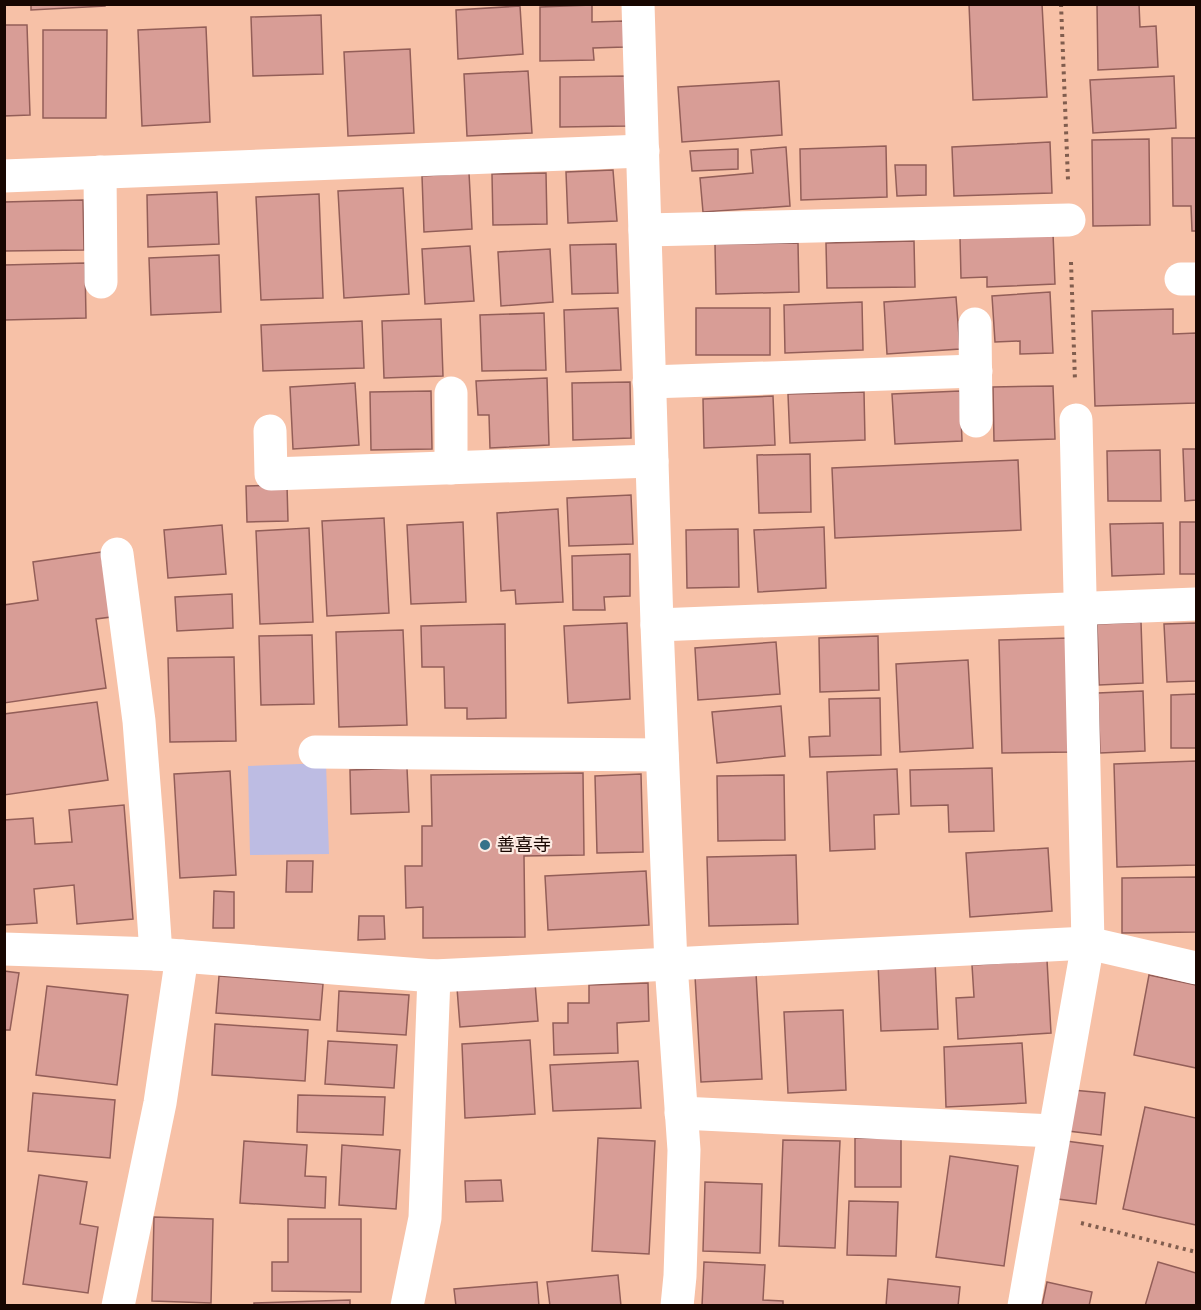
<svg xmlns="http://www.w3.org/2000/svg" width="1201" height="1310" font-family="Karla,'Noto Sans JP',sans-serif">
<rect width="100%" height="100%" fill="#f7c1a7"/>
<polygon fill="#bdbce3" points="326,763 329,854 250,855 248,766"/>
<g fill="#d89d96" stroke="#935e58" stroke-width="1.5">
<polygon points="31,4 105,4 105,6 31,10"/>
<polygon points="969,4 1042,4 1047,97 973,100"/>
<polygon points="1097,4 1139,4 1140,27 1156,26 1158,67 1098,70"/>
<polygon points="592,5 592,22 624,21 625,47 593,48 594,60 540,61 540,7"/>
<polygon points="520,6 523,54 458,59 456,10"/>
<polygon points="321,15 323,74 253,76 251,17"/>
<polygon points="4,25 27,25 30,115 4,116"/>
<polygon points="206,27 210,122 142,126 138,30"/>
<polygon points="43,30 107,30 106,118 43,118"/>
<polygon points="410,49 414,133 348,136 344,52"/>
<polygon points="528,71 532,133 467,136 464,74"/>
<polygon points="627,76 628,126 560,127 560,77"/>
<polygon points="1174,76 1176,128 1093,133 1090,80"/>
<polygon points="779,81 782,135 682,142 678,87"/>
<polygon points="1172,138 1196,138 1196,231 1192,231 1191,206 1173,206"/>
<polygon points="1149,139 1150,225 1093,226 1092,140"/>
<polygon points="1050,142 1052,193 954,196 952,147"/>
<polygon points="886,146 887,197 801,200 800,149"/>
<polygon points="786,147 790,206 703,212 700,178 753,173 751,150"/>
<polygon points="738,149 738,169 692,171 690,151"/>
<polygon points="895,165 926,165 926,195 897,196"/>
<polygon points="613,170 617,221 568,223 566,172"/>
<polygon points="469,173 472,229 424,232 422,176"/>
<polygon points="546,173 547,224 493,225 492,174"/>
<polygon points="403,188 409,294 344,298 338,191"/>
<polygon points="217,192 219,244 148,247 147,195"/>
<polygon points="319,194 323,298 261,300 256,197"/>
<polygon points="83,200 84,250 4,251 4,202"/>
<polygon points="1053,233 1055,284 987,287 987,277 961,278 960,237"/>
<polygon points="914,241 915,287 827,288 826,243"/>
<polygon points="798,243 799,292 716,294 715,244"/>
<polygon points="616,244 618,293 572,294 570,245"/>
<polygon points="470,246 474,301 425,304 422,249"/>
<polygon points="550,249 553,302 501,306 498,252"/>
<polygon points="219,255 221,312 151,315 149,258"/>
<polygon points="85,263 86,318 4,320 4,265"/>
<polygon points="1050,292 1053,353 1020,354 1020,341 995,342 992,296"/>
<polygon points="956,297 960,349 887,354 884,302"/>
<polygon points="862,302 863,350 785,353 784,305"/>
<polygon points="618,308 621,370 566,372 564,310"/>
<rect x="696" y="308" width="74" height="47"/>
<polygon points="1173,309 1173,334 1196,333 1196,403 1095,406 1092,311"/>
<polygon points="544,313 546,370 482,371 480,315"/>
<polygon points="441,319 443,376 384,378 382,321"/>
<polygon points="362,321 364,368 263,371 261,325"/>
<polygon points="547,378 549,445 490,448 489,415 478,415 476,381"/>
<polygon points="630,382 631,438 573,440 572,383"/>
<polygon points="355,383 359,445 293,449 290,387"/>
<polygon points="1053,386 1055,439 994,441 993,387"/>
<polygon points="431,391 432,449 371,450 370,392"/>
<polygon points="960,391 962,441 895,444 892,394"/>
<polygon points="864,392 865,440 790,443 788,394"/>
<polygon points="773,396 775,445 704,448 703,399"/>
<polygon points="1183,449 1196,449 1196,500 1185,501"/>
<polygon points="1160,450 1161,501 1108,501 1107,451"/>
<polygon points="810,454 811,512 759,513 757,455"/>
<polygon points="1018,460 1021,530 835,538 832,468"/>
<polygon points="287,485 288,521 247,522 246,486"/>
<polygon points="631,495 633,544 569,546 567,498"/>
<polygon points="558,509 563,602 516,604 515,590 501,591 497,513"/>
<polygon points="384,518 389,613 327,616 322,521"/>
<polygon points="463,522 466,602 411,604 407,525"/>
<rect x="1180" y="522" width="16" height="52"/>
<polygon points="1163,523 1164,574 1112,576 1110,524"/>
<polygon points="222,525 226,574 168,578 164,530"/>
<polygon points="824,527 826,588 758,592 754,530"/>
<polygon points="309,528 313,622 260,624 256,531"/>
<polygon points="738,529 739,587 687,588 686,530"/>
<polygon points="101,552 111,617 96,619 106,688 4,703 4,605 38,600 33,562"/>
<polygon points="630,554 630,596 604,597 605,610 573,610 572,556"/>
<polygon points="232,594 233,628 177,631 175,597"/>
<polygon points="1141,622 1143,683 1099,685 1097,624"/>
<polygon points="627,623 630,699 568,703 564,626"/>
<polygon points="1196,623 1196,681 1167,682 1164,624"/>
<polygon points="505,624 506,718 467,719 467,708 445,708 444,667 422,667 421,626"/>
<polygon points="403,630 407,725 339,727 336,632"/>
<polygon points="312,635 314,704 261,705 259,636"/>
<polygon points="878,636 879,690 820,692 819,638"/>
<polygon points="1069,638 1071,752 1002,753 999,640"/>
<polygon points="776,642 780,694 698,700 695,648"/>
<polygon points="234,657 236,741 170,742 168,658"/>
<polygon points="968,660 973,748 900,752 896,664"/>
<polygon points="1143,691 1145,751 1100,753 1098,693"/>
<polygon points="1196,694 1196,748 1171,748 1171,695"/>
<polygon points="880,698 881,755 810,757 809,737 830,736 829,699"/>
<polygon points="97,702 108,780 4,795 4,714"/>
<polygon points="781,706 785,756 717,763 712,712"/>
<polygon points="1196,761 1196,865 1117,867 1114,764"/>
<polygon points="407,768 409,812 351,814 350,770"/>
<polygon points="992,768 994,831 949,832 948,805 911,806 910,770"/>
<polygon points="897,769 899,814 874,815 875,849 830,851 827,772"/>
<polygon points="230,771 236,875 180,878 174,774"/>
<polygon points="583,773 584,855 524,856 525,937 423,938 423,907 406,908 405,866 422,866 422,826 432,826 431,775"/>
<polygon points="641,774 643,852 597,853 595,776"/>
<polygon points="784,775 785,840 718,841 717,776"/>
<polygon points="124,805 133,919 77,924 74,885 34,889 37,923 4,925 4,820 33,818 35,844 72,842 69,810"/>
<polygon points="1048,848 1052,911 970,917 966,853"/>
<polygon points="796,855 798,924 709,926 707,857"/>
<polygon points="287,861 313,861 312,892 286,892"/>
<polygon points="646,871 649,925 548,930 545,876"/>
<polygon points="1196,877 1196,932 1122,933 1122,878"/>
<polygon points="214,891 234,892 234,928 213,928"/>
<polygon points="359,916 384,916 385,939 358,940"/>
<polygon points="935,960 938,1029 881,1031 878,963"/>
<polygon points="1047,960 1051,1033 958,1039 956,998 974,997 972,965"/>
<polygon points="4,971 19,973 10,1030 4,1030"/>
<polygon points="756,973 762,1079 701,1082 695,976"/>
<polygon points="1149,975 1196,985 1196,1068 1134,1055"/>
<polygon points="219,976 323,984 320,1020 216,1013"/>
<polygon points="535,982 538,1021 460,1027 457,988"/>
<polygon points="648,983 649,1021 617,1023 618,1053 554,1055 553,1023 568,1023 568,1003 589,1003 589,985"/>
<polygon points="47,986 128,995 117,1085 36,1075"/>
<polygon points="339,991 409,995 406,1035 337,1031"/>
<polygon points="843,1010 846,1090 788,1093 784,1012"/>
<polygon points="215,1024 308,1030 305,1081 212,1075"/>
<polygon points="530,1040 535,1114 465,1118 462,1044"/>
<polygon points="328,1041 397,1045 394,1088 325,1084"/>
<polygon points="1022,1043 1026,1103 946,1107 944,1047"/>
<polygon points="638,1061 641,1108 553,1111 550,1065"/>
<polygon points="1072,1090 1105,1093 1101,1135 1068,1131"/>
<polygon points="33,1093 115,1100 110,1158 28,1151"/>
<polygon points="298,1095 385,1097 383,1135 297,1132"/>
<polygon points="1145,1107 1196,1118 1196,1225 1123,1209"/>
<polygon points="598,1138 655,1141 649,1254 592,1251"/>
<rect x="855" y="1138" width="46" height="49"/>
<polygon points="783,1140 840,1141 835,1248 779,1246"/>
<polygon points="244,1141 307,1145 305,1176 326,1177 325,1208 240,1203"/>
<polygon points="1066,1141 1103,1146 1096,1204 1058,1199"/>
<polygon points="342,1145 400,1150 396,1209 339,1205"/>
<polygon points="950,1156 1018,1166 1004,1266 936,1257"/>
<polygon points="39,1175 87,1182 80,1224 98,1227 88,1293 23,1284"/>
<polygon points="501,1180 503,1201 466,1202 465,1181"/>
<polygon points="705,1182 762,1184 760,1253 703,1251"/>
<polygon points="849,1201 898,1202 896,1256 847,1255"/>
<polygon points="154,1217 213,1219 211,1303 152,1301"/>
<polygon points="288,1219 361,1219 361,1292 272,1291 272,1262 288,1262"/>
<polygon points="704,1262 765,1265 763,1300 783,1301 783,1306 702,1306"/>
<polygon points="1158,1262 1196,1273 1196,1306 1145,1306"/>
<polygon points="618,1275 621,1306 550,1306 547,1282"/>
<polygon points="888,1279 960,1287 958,1306 886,1306"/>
<polygon points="537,1282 539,1306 456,1306 454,1289"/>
<polygon points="1047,1282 1092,1292 1089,1306 1042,1306"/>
<polygon points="350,1300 350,1306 254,1306 254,1303"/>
</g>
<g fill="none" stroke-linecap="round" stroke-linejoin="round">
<g stroke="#805d4e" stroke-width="4" stroke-dasharray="3 4.5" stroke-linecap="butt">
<polyline points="1061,4 1068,180"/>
<polyline points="1071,262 1075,381"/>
<polyline points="1081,1223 1196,1252"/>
</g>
<g stroke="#fff" stroke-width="33">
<polyline points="638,4 657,625 671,964 684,1150 680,1276 677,1306"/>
<polyline points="100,172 101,282"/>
<polyline points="4,176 643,151"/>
<polyline points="645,230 1069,220"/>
<polyline points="1181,279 1196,279"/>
<polyline points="975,324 976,421"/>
<polyline points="649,382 976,371"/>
<polyline points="270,431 271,474 652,461"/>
<polyline points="451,468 451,393"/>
<polyline points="117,554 139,721 148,836 156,954"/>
<polyline points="657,625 1196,604"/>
<polyline points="315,752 662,755"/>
<polyline points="4,949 156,954 434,976 1088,943 1196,968"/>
<polyline points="681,1113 1054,1131"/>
<polyline points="118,1306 160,1103 182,956"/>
<polyline points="407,1306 425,1218 434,976"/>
<polyline points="1024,1306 1088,943 1076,420"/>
</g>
</g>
<circle fill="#367289" stroke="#fcebe3" stroke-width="2" cx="485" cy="845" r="6"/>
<g text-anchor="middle" stroke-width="4.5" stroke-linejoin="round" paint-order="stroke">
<g font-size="18" fill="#170601" stroke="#fcebe3" text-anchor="start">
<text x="497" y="851">善喜寺</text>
</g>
</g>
<rect width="1201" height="1310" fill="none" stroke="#170601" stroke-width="12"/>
</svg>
